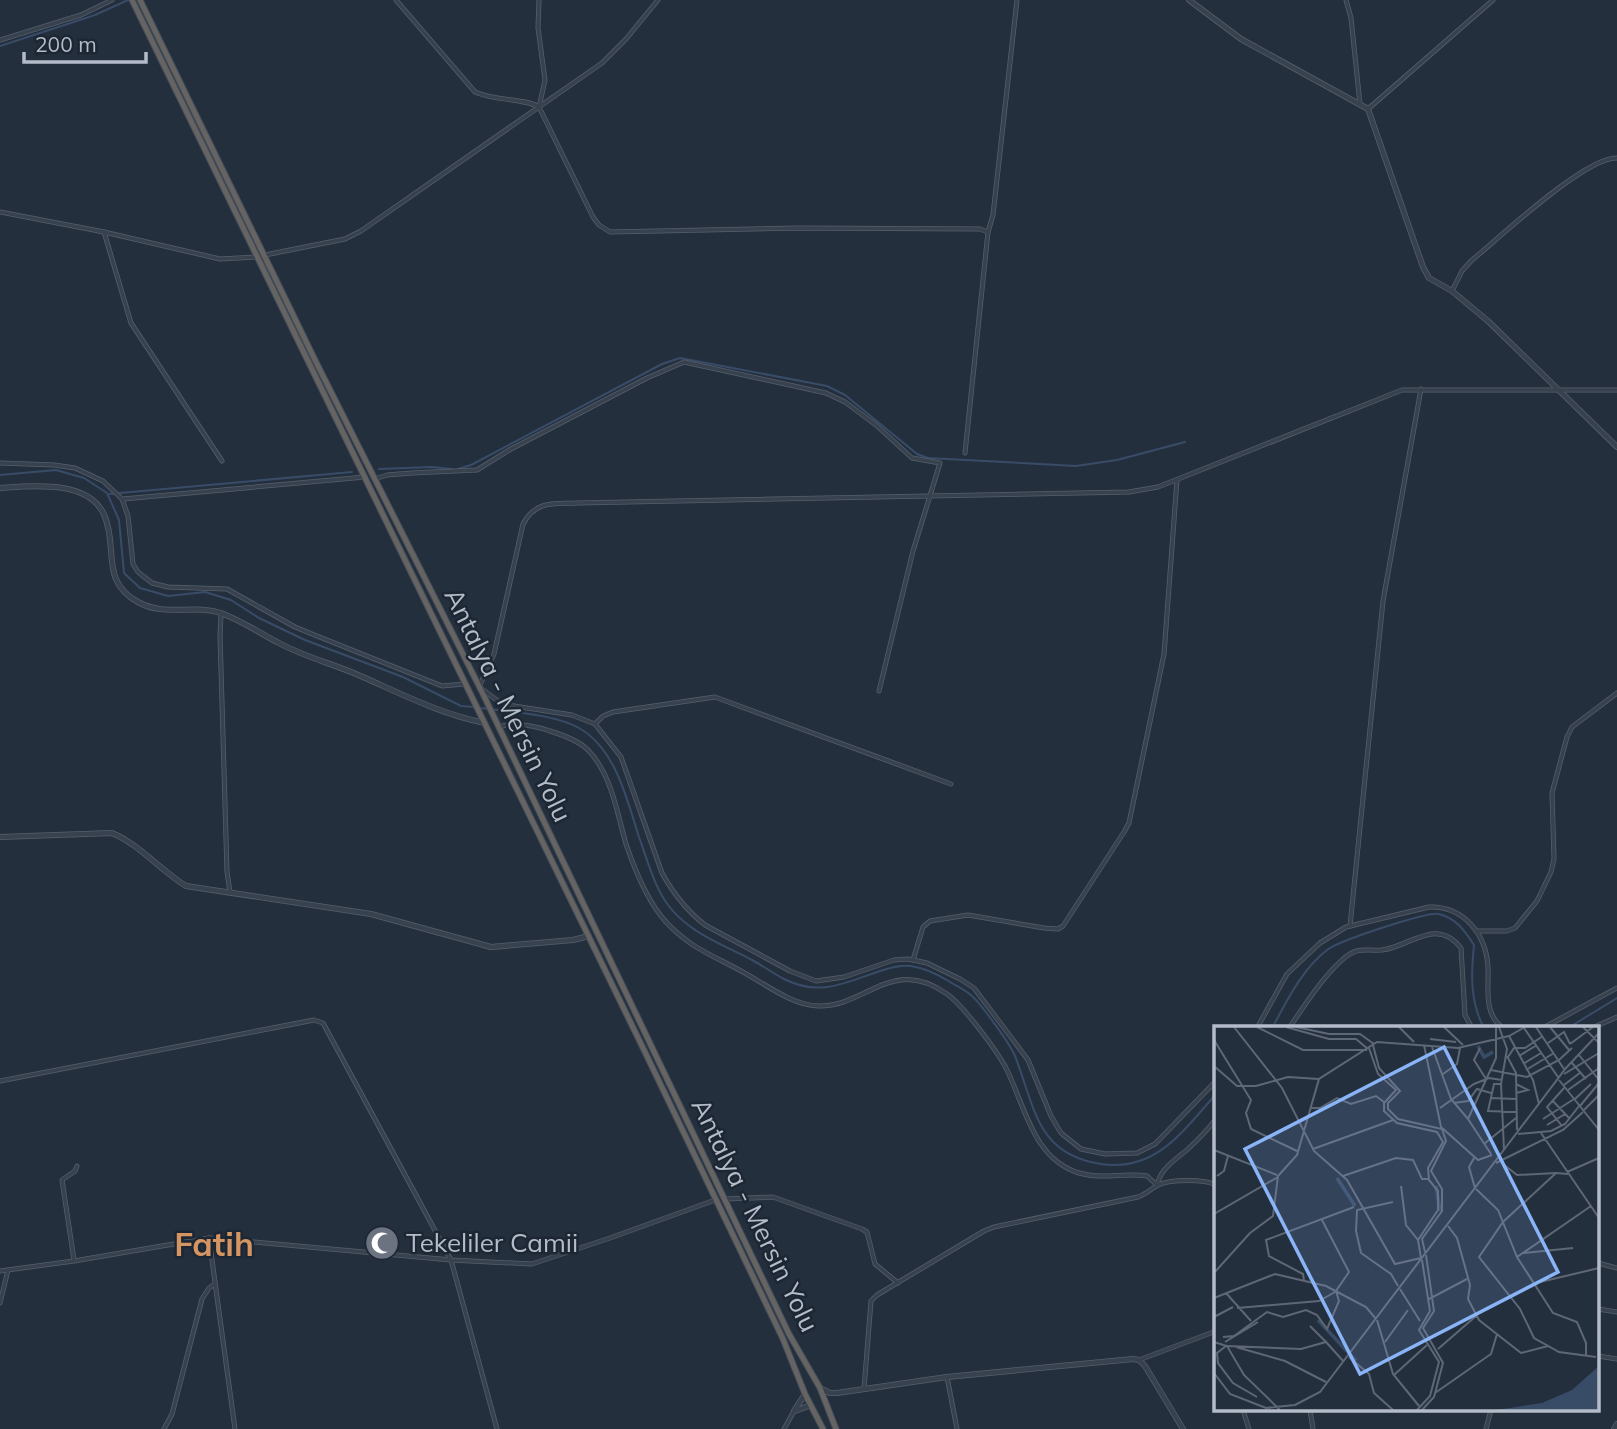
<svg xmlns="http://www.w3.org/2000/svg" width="1617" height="1429" font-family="Mulish,sans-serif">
<rect width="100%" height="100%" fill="#242f3e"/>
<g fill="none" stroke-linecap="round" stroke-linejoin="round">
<g stroke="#394c67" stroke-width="2">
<polyline points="0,46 95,15 128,0"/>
<polyline points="379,469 432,467 452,469"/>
<polyline points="458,469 471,465 662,364 680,358 827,386 845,395 917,454 928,458 1076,466 1117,460 1185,442"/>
<polyline points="0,475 56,470 84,478 107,493 119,520 124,573 140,588 168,596 205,592 231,600 259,618 305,640 403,677 461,706 475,707"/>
<polyline points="109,494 352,472"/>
<path d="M481,708C510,712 554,714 579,728C616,749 627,800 639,837C647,859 654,886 668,905C689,933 722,944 752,960C763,966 773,973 784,979C820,997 844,983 880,971C889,968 901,965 911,966C924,968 939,975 950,982C957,986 966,990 972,996C982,1005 1010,1044 1015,1056C1035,1107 1036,1154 1101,1164C1156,1172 1183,1131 1216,1094"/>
<path d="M1272,1028C1287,1001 1302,969 1327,950C1338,941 1428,911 1439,914C1456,918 1465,931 1474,945C1471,974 1470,1002 1484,1028"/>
<polyline points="1568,1028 1617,998"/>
</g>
<g stroke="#565f6c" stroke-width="5">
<g id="minor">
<path d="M396,0L475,92C495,101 524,98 539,107L593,217L599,225L610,232L799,228L980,229L988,232"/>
<polyline points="539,0 538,28 545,80 539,107"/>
<polyline points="1346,0 1351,18 1360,104"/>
<polyline points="0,40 81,15 112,0"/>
<polyline points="1368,109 1493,0"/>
<polyline points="0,212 104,232 220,259 256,257"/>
<polyline points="104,232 131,323 222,461"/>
<polyline points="265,255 345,239 361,231 602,63 626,39 658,0"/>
<path d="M1452,291L1462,271L1471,261C1499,238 1585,157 1617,158"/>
<polyline points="965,453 988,232 993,215 1017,0"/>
<polyline points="0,463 54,465 75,468 103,481 122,499 128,516 133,564 138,572 152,583 168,587 227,589 295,627 317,636 442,686 464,684"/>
<polyline points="375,479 387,475 412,473 477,470 511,449 647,378 684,362 826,393 845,402 876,425 912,458 940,463 913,551 879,691"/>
<polyline points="123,499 365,477"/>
<polyline points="221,614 220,635 227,872 230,892"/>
<polyline points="595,724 603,716 613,712 715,697 951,784"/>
<path d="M499,727C514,722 535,726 550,731C563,735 579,741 588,750C613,776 617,815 627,847C636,873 648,902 666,922C673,930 682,937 690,943C706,954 725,962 741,971C764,983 791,1005 818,1006C867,1007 892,955 947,994C963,1005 997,1051 1006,1068C1025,1106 1033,1159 1079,1173C1104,1180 1124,1172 1147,1176L1157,1185C1161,1167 1177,1159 1189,1148C1199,1139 1208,1129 1216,1119"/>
<polyline points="1350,926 1383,601 1421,389"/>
<polyline points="1476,931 1507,931 1515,928 1537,901 1551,872 1554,859 1552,793 1567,737 1572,727 1617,693"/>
<polyline points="913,960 923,927 930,921 968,915 1044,928 1058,929 1063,926 1124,832 1129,823 1164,654 1177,480"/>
<path d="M1257,1028L1287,974L1320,943L1346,927L1429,907C1464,906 1486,934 1488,967C1489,988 1483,1014 1503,1028"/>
<path d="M1289,1028C1305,1005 1321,979 1342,960C1358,946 1363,951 1382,950C1410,947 1436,916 1461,948L1465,1015L1472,1028"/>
<polyline points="1543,1028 1617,988"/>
<polyline points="1592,1028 1617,1017"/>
<polyline points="0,1081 314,1020 323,1023 451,1260 497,1429"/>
<path d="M1216,1081L1155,1144L1137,1153L1105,1154L1081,1149L1061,1133L1051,1116L1028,1060L974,988L960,979L927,963L908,959L894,960L844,977L816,981L790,971L705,925C687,911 673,893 662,873L621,757L595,724L572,715L502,704L479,687L494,654L523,524C536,500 553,504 577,503L1129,492L1158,487L1402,390H1617"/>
<polyline points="725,1199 773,1197 862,1229 867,1232 875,1264 898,1283"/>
<polyline points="209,1238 235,1429"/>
<polyline points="74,1260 62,1180 75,1171 77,1166"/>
<polyline points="1598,1263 1617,1268"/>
<polyline points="0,1271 74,1261 209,1238 451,1260 532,1264 610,1238 715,1200"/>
<polyline points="0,1303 8,1270"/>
<polyline points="1598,1309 1617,1312"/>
<polyline points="1598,1356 1617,1359"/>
<polyline points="1139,1360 1216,1331"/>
<polyline points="947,1377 957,1429"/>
<path d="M864,1389L871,1301L877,1295L984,1231L994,1227L1138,1197C1146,1194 1151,1189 1158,1185C1170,1179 1205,1179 1216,1185"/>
<polyline points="1243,1410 1249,1429"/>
<polyline points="1310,1410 1313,1429"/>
<polyline points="164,1429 172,1414 202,1299 209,1288 215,1284"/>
<polyline points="784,1429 794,1411"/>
<polyline points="1486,1429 1491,1410"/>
</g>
</g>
<g stroke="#565f6c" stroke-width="6">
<g id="tertiary">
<polyline points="1189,0 1241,39 1368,109 1423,267 1429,278 1452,291 1489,322 1617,447"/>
<path d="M0,488C32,486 91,479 105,517C118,549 100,581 138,602C164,617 194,604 221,613C242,621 258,632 277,642C302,656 330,663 356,674C398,692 439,714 485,723"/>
<path d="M0,837L112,833C139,844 160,870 186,886L371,914L491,947L573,940L589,936"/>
<polyline points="820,1388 830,1393 837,1393 947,1377 1133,1359 1139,1360 1145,1366 1183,1429"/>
<polyline points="794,1411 805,1394"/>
<polyline points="795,1411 811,1405"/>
<polyline points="1614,1429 1617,1424"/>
</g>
</g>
<g stroke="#434c59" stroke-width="7">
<g id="trunk">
<polyline points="132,0 644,1050 783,1339 805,1394 823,1429"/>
<polyline points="140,0 315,360 483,694 789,1334 820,1388 836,1429"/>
</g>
</g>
<use href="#minor" stroke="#38414e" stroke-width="3.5"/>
<use href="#tertiary" stroke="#38414e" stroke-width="4.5"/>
<use href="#trunk" stroke="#656462" stroke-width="5"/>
</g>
<defs>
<g id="mosque-disc" transform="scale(1.75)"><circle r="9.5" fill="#6b7280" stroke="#1d2633"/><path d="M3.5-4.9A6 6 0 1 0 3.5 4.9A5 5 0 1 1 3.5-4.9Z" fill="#fff"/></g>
</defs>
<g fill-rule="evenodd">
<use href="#mosque-disc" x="382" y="1243"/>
</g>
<g text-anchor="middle" stroke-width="5" stroke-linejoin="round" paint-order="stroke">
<g font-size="26" fill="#b4bcc9" stroke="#1d2633">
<text transform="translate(508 705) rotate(64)" y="9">Antalya - Mersin Yolu</text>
<text transform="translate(755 1215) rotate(64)" y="9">Antalya - Mersin Yolu</text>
</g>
<g font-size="26" fill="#b4bcc9" stroke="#1d2633" text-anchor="start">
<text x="406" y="1252">Tekeliler Camii</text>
</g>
<g font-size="33" font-weight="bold" fill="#d59563" stroke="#1d2633">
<text x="214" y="1256">Fatih</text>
</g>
</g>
<g transform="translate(1214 1026)">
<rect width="385" height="385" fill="#242f3e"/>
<path d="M385,340V384H282L328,377L358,364Z" fill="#394c67"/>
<path fill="none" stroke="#394c67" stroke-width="3.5" d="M264,20L270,31L279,26M123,152L141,180M222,160L226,185M104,294L142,335"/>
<path fill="none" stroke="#5e6776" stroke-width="2" d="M20,1L68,62L100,125L133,154L181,238L207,232L204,214L224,184V165L215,154L214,142L229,116L223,106L183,97L170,85V77L182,64L164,48L155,22M43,1L89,24H153M72,1L115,13H142L154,23M82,1L115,8H146L160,18M185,1L200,16M230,1L249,19M285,1L293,23L287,58L290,124M322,1L350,43M336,1L355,24M369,1L385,17M310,2L344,51M295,10L319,54L325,78M216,13L242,16M0,14L37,74L32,87L37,103L83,125M334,17L350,6L356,18M356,18L379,1M159,19L165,42L186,65L174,77V83L184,93L228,103L232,115L217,145L228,163V185L208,213L211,226M210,19L227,101L264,134L278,129M218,21L237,73L254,93M266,22L260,34L272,53M365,29L385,54M293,30L302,47L303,104M305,30L323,19M294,31L300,22H311L329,10M358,37L372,53M309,38L327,27M0,40L23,60H42L74,51L105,53M277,44L313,51L345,34L358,22M312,44L340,27M229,48L243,38L246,22M350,48L385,27M345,54L385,104M287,58H280L274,85L302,86M350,59L367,46M354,64L385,42M302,67L314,64L302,58M276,72L302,73M361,73L377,58M338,74L355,92M240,77L254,75L263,63L277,67M366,80L385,57M96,82H106L123,72L137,78L162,70L170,76M226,82L260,58L275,52L288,54M370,84L385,69M329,93L360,73M333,99L351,88M348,100L333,81L350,62M327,107L385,192M304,108L337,105L351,98L365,80M270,118L302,92M99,123L179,94M0,124L63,149M277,128L254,93L282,32V1M260,132L255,141L261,162M282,137L349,104L369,86M289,138L303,149L342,147M353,146L385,132M354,148L342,147L289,196L265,231L306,283L320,312L345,326L382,331M3,150L10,145L14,130M129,150L182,132L199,134L208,153H214M187,160L192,199L204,214M262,163L284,184L303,231L339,287L363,296L372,317V331M179,176L143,184L142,205L147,227L177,248L184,260M0,188L64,151M234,200L243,212L256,259L254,273L265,294L307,327L334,320M309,227L359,222M303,231L377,180M0,247L36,207L59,190L64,150L83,129L105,53L163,16L244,22L295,10L311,1M90,254L89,248L55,230L52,214L140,181M322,257L385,242M186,263L206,295M12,267L37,295M0,272L61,248L112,260L152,281L162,293M215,273L253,253M23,282L105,275L121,266M0,291L19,281M163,294L179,348L205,380M96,300L112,316M9,311L20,310L53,286L69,291L92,284L103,289L113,303L125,275L122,265L135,246L108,194M0,316L13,320L30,349L66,384M11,316L44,296M171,316L194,284M12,320L3,327L4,337L19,357L43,371M13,320L87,323L112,316L130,336M22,321L71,335L112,356M224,323L262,290M135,331L155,348L160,367L179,384M0,347L16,368L52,382L81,379L106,366L352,42L385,7M180,349L213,319M221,367L277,328L283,308M203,384L216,370L225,336L205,304L216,285L208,234M208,384L220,371L229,337L209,302L220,285L212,229"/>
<path fill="#8ab4f8" fill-opacity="0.15" stroke="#8ab4f8" stroke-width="3.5" d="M230,21L344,246L146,348L31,123Z"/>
<rect width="385" height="385" fill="none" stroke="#b4bcc9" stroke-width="3.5"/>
</g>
<path d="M24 52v10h122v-10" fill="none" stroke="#b4bcc9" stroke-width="3.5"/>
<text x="35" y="52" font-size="21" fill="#b4bcc9" stroke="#1d2633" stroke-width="5" paint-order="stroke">200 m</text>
</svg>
